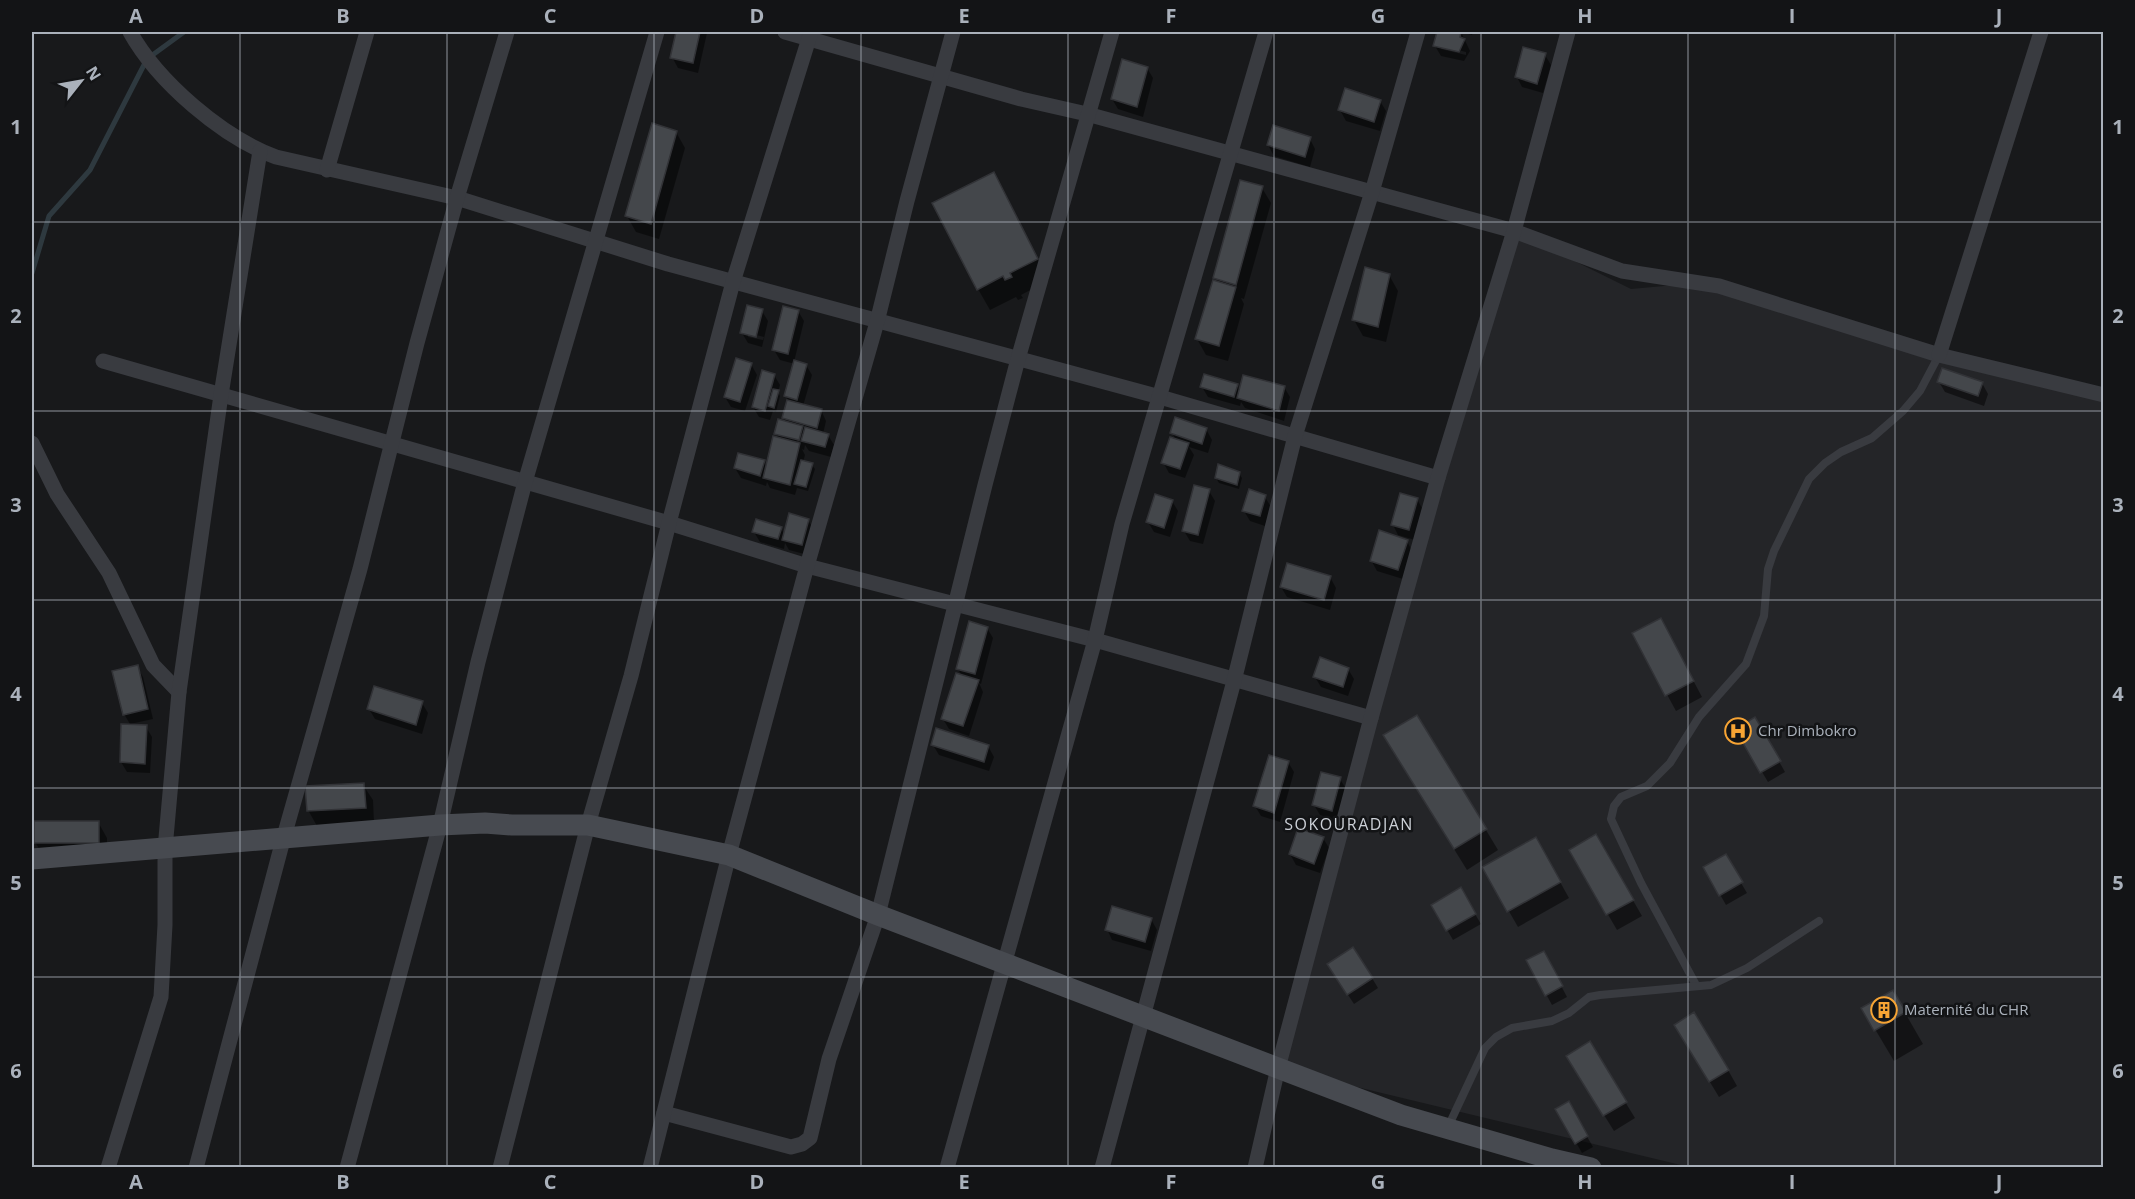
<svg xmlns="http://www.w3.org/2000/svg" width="2135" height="1199" font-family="'Open Sans',sans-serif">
<rect width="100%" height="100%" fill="#18191b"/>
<polygon fill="#242528" points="1514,231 1631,289 1697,283 2103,394 2103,1167 1689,1167 1278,1068"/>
<g fill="#0007" fill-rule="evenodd">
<polygon points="678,32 706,32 707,33 698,73 678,68 672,57"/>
<path d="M1439,32H1473L1472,35L1461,32L1470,51L1464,61L1441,56L1435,46ZM1441,46L1466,52V55L1441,49Z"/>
<polygon points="1545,55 1551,65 1543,93 1522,87 1517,77"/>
<polygon points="1147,68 1153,78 1143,117 1118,109 1112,99"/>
<polygon points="1380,101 1386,111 1380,131 1346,121 1340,110"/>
<polygon points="676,132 685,148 659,239 636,232 627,216"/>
<polygon points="1310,139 1315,149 1310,167 1274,156 1268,145"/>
<polygon points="1262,188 1271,203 1244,299 1241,298 1244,304 1228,361 1206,355 1197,339 1218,283 1215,278"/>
<polygon points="1005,195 1049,280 1021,295 1023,298 1018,300 1016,297 990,310 978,289"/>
<polygon points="1389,275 1398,291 1386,342 1363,336 1354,320"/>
<path d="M762,311L768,321L762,347L748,343L742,333ZM748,333L764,337L763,340L748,337Z"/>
<path d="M798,311L804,321L794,362L806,365L812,375L803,406L821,410L826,421L823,434L828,435L834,445L831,457L809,451L805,445L804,450L802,449L805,455L803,462L812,465L815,469L808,491L797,488L795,495L770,488L767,482L766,486L741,478L735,468L764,462L767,467L779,439L775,433L786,423L783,418L788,400L786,396L795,364L780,360L774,350ZM799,434H802L798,448L795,447Z"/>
<polygon points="751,364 757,375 745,411 731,407 725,397"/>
<polygon points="774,375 780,385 778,392 780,396 776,412 773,411 770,420 759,417 753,407"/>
<polygon points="1939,382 1982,383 1988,394 1984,406 1945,392"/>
<polygon points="1237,385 1240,392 1284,387 1290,397 1284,421 1245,408 1241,402 1240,406 1208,397 1202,387"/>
<polygon points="1206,429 1212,440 1208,453 1189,447 1194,455 1185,478 1169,473 1163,462 1176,441 1172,432"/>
<polygon points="1239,474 1242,478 1239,489 1219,483 1216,478"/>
<polygon points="1209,491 1215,501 1203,544 1190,541 1184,531"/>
<polygon points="1265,497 1271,507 1265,526 1250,521 1244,511"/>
<polygon points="1417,499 1423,510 1415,540 1398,535 1393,525"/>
<polygon points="1172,501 1178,511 1170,537 1154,532 1148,522"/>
<polygon points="808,520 814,530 808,555 789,550 785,543 784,549 760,542 754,532 781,528 785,535"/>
<polygon points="1407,541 1412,551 1403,579 1377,571 1371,560"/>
<polygon points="1330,577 1336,588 1330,610 1287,597 1281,587"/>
<polygon points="987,628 993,638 981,684 979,683 983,692 969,736 949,729 943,719 962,676 957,668"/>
<polygon points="1634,634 1669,635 1702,697 1676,711"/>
<polygon points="137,667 143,677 153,719 130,724 124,714"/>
<polygon points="1348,669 1354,679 1348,696 1321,687 1315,677"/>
<polygon points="422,703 428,713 422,734 375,719 369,709"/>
<polygon points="1755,719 1785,772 1768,782 1737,730"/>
<polygon points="146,727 152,737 150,773 127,772 121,762"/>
<polygon points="933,745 988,746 994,757 989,771 939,755"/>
<polygon points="1397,757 1486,830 1498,850 1467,870"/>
<polygon points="1288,762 1294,772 1280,822 1261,816 1255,806"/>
<polygon points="1340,779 1346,789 1337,820 1320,815 1314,805"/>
<polygon points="363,785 373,800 374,823 317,826 308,810"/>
<polygon points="98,822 107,838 107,858 45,858 35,842"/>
<polygon points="1596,836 1642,916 1617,930 1571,851"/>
<polygon points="1323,838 1329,848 1320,873 1296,865 1290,854"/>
<polygon points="1536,839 1569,898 1518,927 1484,868"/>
<polygon points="1725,856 1747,893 1726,905 1705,868"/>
<polygon points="1460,889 1481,924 1453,940 1433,905"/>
<polygon points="1151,919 1157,930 1151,951 1112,940 1107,929"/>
<polygon points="1528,961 1549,963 1567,997 1552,1005"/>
<polygon points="1335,975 1372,978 1378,988 1354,1004"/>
<polygon points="1893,992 1923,1044 1894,1061 1863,1009"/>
<polygon points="1685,1041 1728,1070 1737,1086 1719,1097"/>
<polygon points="1589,1043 1635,1118 1614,1131 1577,1072"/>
<polygon points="1568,1103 1593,1147 1582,1153 1557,1109"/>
</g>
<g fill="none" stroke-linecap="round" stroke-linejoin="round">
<polyline stroke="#2e393f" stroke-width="5" points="32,273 49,216 90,170 147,59 184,32"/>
</g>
<g fill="#44474b" stroke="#323337" stroke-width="1.5">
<polygon points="676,32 700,32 693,63 670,58"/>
<polygon points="1437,32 1461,32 1460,37 1465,39 1459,52 1433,46"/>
<polygon points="1523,47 1546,53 1537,84 1515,77"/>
<polygon points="1122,59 1148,67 1137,107 1111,99"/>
<polygon points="1345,88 1381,100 1374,122 1338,110"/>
<polygon points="652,123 677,131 651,224 625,216"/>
<polygon points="1273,125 1311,137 1305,157 1267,145"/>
<polygon points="994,172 1038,259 1010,273 1012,277 1005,280 1003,276 977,290 932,203"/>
<polygon points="1240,180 1263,186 1236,285 1213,278"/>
<polygon points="1365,267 1390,274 1378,327 1352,320"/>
<polygon points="1213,280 1236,287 1219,346 1195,339"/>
<polygon points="747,305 763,309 756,337 740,333"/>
<polygon points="783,306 799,310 788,354 772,350"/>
<polygon points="736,358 752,363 740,402 724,397"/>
<polygon points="794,360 807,364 797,400 784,396"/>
<polygon points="1942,368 1983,382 1978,396 1937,382"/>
<polygon points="762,370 775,374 765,411 752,407"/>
<polygon points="1204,374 1238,384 1234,397 1200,387"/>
<polygon points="1243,375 1285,386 1279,411 1237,398"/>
<polygon points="773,389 779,390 774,408 768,406"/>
<polygon points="787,400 822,409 817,428 782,418"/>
<polygon points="1175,417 1207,428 1202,444 1170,433"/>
<polygon points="778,419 803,426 799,440 774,434"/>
<polygon points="805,427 829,434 825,447 801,441"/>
<polygon points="773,436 800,443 790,485 763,478"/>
<polygon points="1170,437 1189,443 1180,469 1161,463"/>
<polygon points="738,453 765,460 760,476 734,468"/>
<polygon points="801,460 813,463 806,487 794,484"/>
<polygon points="1218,464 1240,472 1237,485 1215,478"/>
<polygon points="1194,485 1210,489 1198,535 1182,531"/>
<polygon points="1249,489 1266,495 1260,516 1242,511"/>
<polygon points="1400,493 1418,498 1409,530 1391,525"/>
<polygon points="1155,494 1173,500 1164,528 1146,522"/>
<polygon points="789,513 809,519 802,545 782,540"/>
<polygon points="756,519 782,527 778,539 752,532"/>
<polygon points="1379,530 1408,540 1398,570 1370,561"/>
<polygon points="1287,563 1331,576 1324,600 1280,587"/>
<polygon points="1661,618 1694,681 1665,696 1632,633"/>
<polygon points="969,621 988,627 975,674 956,669"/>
<polygon points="1320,657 1349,668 1343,687 1313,677"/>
<polygon points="138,665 148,709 123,715 112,671"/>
<polygon points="956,673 979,680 963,726 941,719"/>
<polygon points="374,686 423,701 416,725 367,709"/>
<polygon points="1417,715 1487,829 1454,849 1383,735"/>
<polygon points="1755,717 1781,761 1760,773 1735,729"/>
<polygon points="121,724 147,725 145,764 120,762"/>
<polygon points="936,728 989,745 984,762 931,745"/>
<polygon points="1269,755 1289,761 1274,813 1253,806"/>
<polygon points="1321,772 1341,777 1332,811 1312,805"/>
<polygon points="364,783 366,808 307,811 305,786"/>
<rect x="34" y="821" width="65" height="22"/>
<polygon points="1298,828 1324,837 1314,864 1289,854"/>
<polygon points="1596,834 1634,900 1606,915 1569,850"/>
<polygon points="1536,837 1561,882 1507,912 1482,867"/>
<polygon points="1726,854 1743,882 1719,896 1703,867"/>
<polygon points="1461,887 1476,914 1446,931 1431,905"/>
<polygon points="1112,906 1152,918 1145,942 1105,930"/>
<polygon points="1353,947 1373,978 1347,995 1327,964"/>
<polygon points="1544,951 1563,986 1545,996 1526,960"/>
<polygon points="1893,990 1906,1012 1874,1031 1861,1008"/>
<polygon points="1694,1012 1729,1070 1709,1082 1674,1025"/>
<polygon points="1590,1041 1627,1102 1603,1116 1566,1056"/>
<polygon points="1569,1101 1588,1136 1575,1144 1555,1109"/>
</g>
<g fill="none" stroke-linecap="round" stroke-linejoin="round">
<g stroke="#393b40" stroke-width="8">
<polyline points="1696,985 1641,883 1611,819 1614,806 1621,797 1647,786 1670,763 1699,717 1746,664 1764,616 1768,569 1774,551 1809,479 1825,463 1841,452 1872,438 1903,411 1920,391 1939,355"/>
<polyline points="1448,1127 1485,1048 1496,1037 1512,1028 1552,1021 1569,1013 1589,997 1600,995 1711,985 1747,968 1819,921"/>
</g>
<g stroke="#393b40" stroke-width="15">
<path d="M130,32C158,82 222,137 276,157L457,198L668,264L1160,397L1438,478"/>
<polyline points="785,32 1021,99 1087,114 1514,231 1622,271 1719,286 1939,355 2104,395"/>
<polyline points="327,170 367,32"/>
<polyline points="1939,355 2041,32"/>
<polyline points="103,361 669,523 807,566 1095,640 1371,718"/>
<polyline points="32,443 57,494 109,573 153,665 179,692"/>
<polyline points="664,1113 791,1147 802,1144 810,1138 829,1059 878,915 985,485 1018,359 1112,32"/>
<polyline points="108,1168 161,997 165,925 165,849 179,692 221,395 260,151"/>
<polyline points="196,1168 283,840 360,569 417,343 457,198 507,32"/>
<polyline points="347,1168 440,825 478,662 525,482 657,32"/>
<polyline points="500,1168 588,825 631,676 669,523 733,282 811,32"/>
<polyline points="650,1168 729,855 807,566 877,322 907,201 953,32"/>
<polyline points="947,1168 1095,640 1122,524 1266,32"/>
<polyline points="1102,1168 1234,681 1295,436 1372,192 1418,32"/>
<polyline points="1255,1168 1278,1068 1371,718 1438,478 1514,231 1568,32"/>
</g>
<polyline stroke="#474a50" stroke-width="21" points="32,859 440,825 485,823 512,825 588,825 729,855 878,915 1401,1115 1552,1159 1591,1168"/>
</g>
<path fill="none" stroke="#aab1bb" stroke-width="1.5" stroke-opacity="0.55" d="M240,32V1168M447,32V1168M654,32V1168M861,32V1168M1068,32V1168M1274,32V1168M1481,32V1168M1688,32V1168M1895,32V1168M32,222H2104M32,411H2104M32,600H2104M32,788H2104M32,977H2104"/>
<defs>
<g id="hospital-ring" transform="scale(1.35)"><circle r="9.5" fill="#131416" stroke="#f7a434" stroke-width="1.5"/><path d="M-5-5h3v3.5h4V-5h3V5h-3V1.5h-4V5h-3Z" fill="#f7a434"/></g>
<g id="building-ring" transform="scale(1.35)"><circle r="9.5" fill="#131416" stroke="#f7a434" stroke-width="1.5"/><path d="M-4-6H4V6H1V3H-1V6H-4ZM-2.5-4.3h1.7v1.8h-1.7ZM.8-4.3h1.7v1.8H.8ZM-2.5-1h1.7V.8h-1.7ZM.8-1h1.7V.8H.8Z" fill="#f7a434"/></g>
</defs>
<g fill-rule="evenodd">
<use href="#hospital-ring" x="1738" y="731"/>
<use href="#building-ring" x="1884" y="1010"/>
</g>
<g text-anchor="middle" stroke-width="5" stroke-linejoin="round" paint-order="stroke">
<g font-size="15" fill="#aab1bb" stroke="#131416" text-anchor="start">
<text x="1758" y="736">Chr Dimbokro</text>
<text x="1904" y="1015">Maternité du CHR</text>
</g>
<g font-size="16" letter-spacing="1.5" fill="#ccd0d7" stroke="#131416">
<text x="1349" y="830">SOKOURADJAN</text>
</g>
</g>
<rect width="2135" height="1199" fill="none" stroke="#131416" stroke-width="66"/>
<g transform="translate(81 81) rotate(59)" stroke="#131416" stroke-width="4.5" paint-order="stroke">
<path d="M0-4.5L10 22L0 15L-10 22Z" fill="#aab1bb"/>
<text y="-9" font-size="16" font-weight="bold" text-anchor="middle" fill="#aab1bb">N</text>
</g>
<rect x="33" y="33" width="2069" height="1133" fill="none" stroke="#aab1bb" stroke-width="2"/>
<g font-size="20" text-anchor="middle" font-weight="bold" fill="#aab1bb">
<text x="136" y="23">A</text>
<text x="343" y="23">B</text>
<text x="550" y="23">C</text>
<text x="757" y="23">D</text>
<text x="964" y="23">E</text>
<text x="1171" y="23">F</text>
<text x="1378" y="23">G</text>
<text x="1585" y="23">H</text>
<text x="1792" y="23">I</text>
<text x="1999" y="23">J</text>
<text x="16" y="134">1</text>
<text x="2118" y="134">1</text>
<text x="16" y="323">2</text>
<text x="2118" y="323">2</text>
<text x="16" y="512">3</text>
<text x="2118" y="512">3</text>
<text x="16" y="701">4</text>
<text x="2118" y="701">4</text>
<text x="16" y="890">5</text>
<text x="2118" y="890">5</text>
<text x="16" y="1078">6</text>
<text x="2118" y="1078">6</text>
<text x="136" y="1189">A</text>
<text x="343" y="1189">B</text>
<text x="550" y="1189">C</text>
<text x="757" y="1189">D</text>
<text x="964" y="1189">E</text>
<text x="1171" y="1189">F</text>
<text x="1378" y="1189">G</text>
<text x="1585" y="1189">H</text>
<text x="1792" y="1189">I</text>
<text x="1999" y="1189">J</text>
</g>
</svg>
